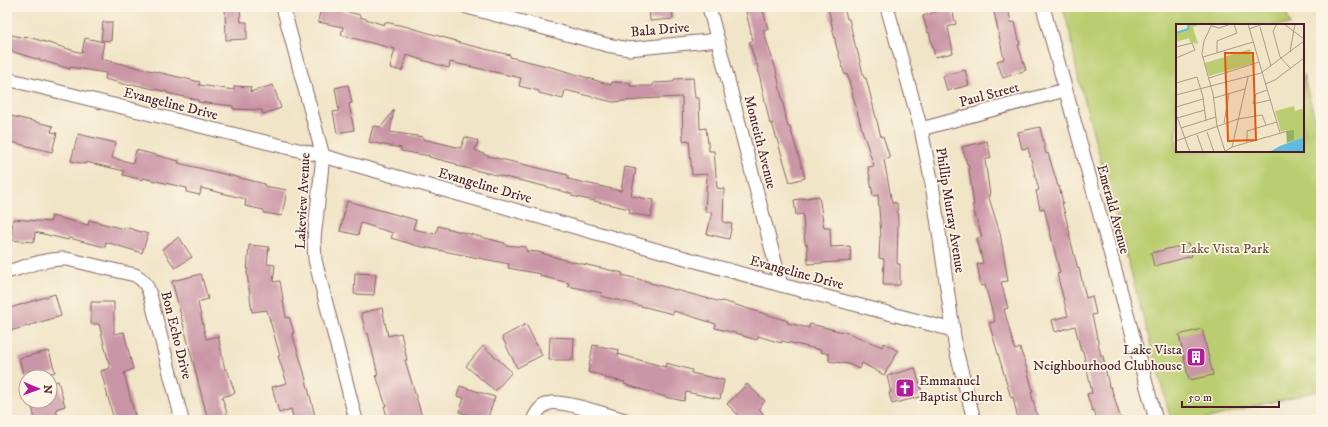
<svg xmlns="http://www.w3.org/2000/svg" width="1328" height="427" font-family="'IM FELL DW Pica',serif">
<rect width="100%" height="100%" fill="#fcf5e5"/>
<filter id="ink" filterUnits="userSpaceOnUse"><feTurbulence type="fractalNoise" baseFrequency=".025" numOctaves="2"/><feDisplacementMap in="SourceGraphic" scale="8" xChannelSelector="R" yChannelSelector="G"/><feConvolveMatrix kernelMatrix="1 2 1 2 8 2 1 2 1" color-interpolation-filters="sRGB"/></filter>
<filter id="wash" filterUnits="userSpaceOnUse"><feTurbulence type="fractalNoise" baseFrequency=".012" numOctaves="4" result="noise"/><feDisplacementMap in="SourceGraphic" scale="16" xChannelSelector="R" yChannelSelector="G"/><feGaussianBlur stdDeviation="0.9" result="paint"/><feColorMatrix in="noise" values="0 0 0 0 0 0 0 0 0 0 0 0 0 0 0 0 0 1.4 0 .05"/><feComposite in="paint" operator="in"/></filter>
<g filter="url(#wash)">
<rect width="100%" height="100%" fill="#f1e5c8"/>
<polygon fill="#bacd70" stroke="#82764e" points="1063,7 1285,7 1290,25 1177,25 1177,151 1303,151 1303,74 1321,141 1321,390 1201,420 1171,420 1077,73 1071,37"/>
<g id="blocks">
<g fill="#ca95a6">
<polygon points="225,7 240,7 241,22 247,22 247,39 226,40"/>
<polygon points="321,7 330,7 360,15 360,17 384,25 385,22 408,27 456,41 456,42 510,55 510,57 555,68 611,85 612,82 630,83 630,86 653,86 653,83 674,82 674,79 693,78 695,98 699,98 700,129 706,128 709,151 714,151 717,188 724,189 723,222 732,224 729,239 707,234 712,212 705,212 707,174 692,175 689,140 683,141 682,97 639,99 639,100 613,102 565,90 563,99 539,93 539,91 519,86 521,78 450,62 449,68 406,55 402,71 390,68 395,49 341,35 343,27 318,22"/>
<polygon points="649,7 672,7 673,19 650,21"/>
<polygon points="762,7 768,29 763,30 776,70 788,127 790,127 805,178 790,182 772,123 770,124 757,64 756,64 749,42 753,41 746,12"/>
<polygon points="828,7 844,7 847,19 849,19 856,49 857,49 864,78 866,78 881,137 883,136 890,158 884,160 892,203 897,203 898,223 897,264 900,264 900,285 883,285 884,259 879,258 880,236 881,236 878,195 873,196 868,167 874,166 863,133 847,74 845,75 836,45"/>
<polygon points="951,7 956,24 948,27 953,53 935,57 929,32 928,33 923,16"/>
<polygon points="993,7 1008,7 1011,23 1015,22 1020,45 1018,45 1026,70 1003,78 997,61 1004,59"/>
<polygon points="103,22 112,22 111,41 101,40"/>
<polygon points="7,34 25,38 25,36 82,53 85,38 104,42 101,59 200,82 199,85 234,90 234,86 251,87 250,92 273,85 281,108 263,114 262,110 233,109 233,106 198,102 198,100 167,93 167,92 132,84 131,86 105,79 106,73 70,67 70,69 7,50"/>
<polygon points="965,70 969,85 947,91 943,76"/>
<polygon points="348,85 352,103 349,104 354,130 337,133 333,112 339,111 335,88"/>
<polygon points="394,110 390,132 423,137 423,139 461,148 465,137 478,141 475,150 488,156 568,175 568,179 621,191 625,167 636,169 631,196 654,200 651,217 629,213 630,209 572,196 572,194 544,186 457,166 457,164 429,157 430,156 401,151 401,148 369,142 373,126 381,127"/>
<polygon points="11,116 53,126 51,132 57,133 52,152 7,141"/>
<polygon points="1040,127 1046,154 1048,153 1058,186 1059,186 1063,203 1062,203 1070,234 1069,234 1078,269 1079,268 1086,298 1092,296 1096,314 1092,315 1101,356 1103,356 1109,387 1111,387 1121,420 1097,420 1094,410 1092,411 1087,394 1092,393 1083,351 1081,351 1075,326 1055,332 1052,320 1068,316 1057,274 1060,273 1044,208 1040,209 1036,191 1039,190 1028,148 1022,149 1018,132"/>
<polygon points="78,134 116,143 112,158 133,163 136,150 179,161 178,163 265,184 264,186 287,190 282,216 264,213 264,210 245,206 246,199 201,188 200,195 186,192 187,188 143,178 143,180 123,175 124,171 86,162 86,164 71,161"/>
<polygon points="987,141 991,158 985,160 990,195 988,195 1000,233 1008,281 1001,282 1008,308 1004,309 1015,350 1020,348 1026,366 1033,391 1031,392 1038,420 1018,420 1013,397 1011,398 989,323 995,322 985,285 981,286 977,264 983,263 977,238 982,237 972,205 974,205 968,164 967,164 962,147"/>
<polygon points="819,196 824,228 830,228 831,247 850,246 851,261 808,264 807,244 805,244 803,214 796,215 794,200"/>
<polygon points="347,201 416,220 413,229 436,234 438,226 505,243 505,245 526,247 526,251 538,252 565,260 623,273 622,275 650,282 650,283 721,302 722,301 736,305 788,321 787,323 809,328 810,324 823,327 851,334 882,347 884,343 898,351 884,375 862,363 860,369 848,364 829,361 829,354 821,352 821,350 782,341 781,343 758,336 757,340 743,336 743,335 715,328 716,324 674,311 673,314 601,296 602,293 568,286 569,283 540,276 541,274 508,268 509,264 418,246 391,238 393,233 361,223 358,235 340,231"/>
<polygon points="52,216 88,225 89,220 124,229 125,227 148,234 142,253 106,242 105,247 69,238 68,240 35,232 34,242 11,240 13,219 50,222"/>
<polygon points="179,237 192,257 175,268 162,249"/>
<polygon points="1188,244 1192,256 1154,266 1151,253"/>
<polygon points="249,245 269,247 267,264 275,265 273,282 280,281 286,318 289,317 294,333 292,333 304,372 316,420 294,420 291,409 279,413 272,387 287,383 278,356 280,356 267,310 252,312 247,273"/>
<polygon points="355,273 376,274 374,295 354,294"/>
<polygon points="201,274 208,299 198,302 206,339 218,336 225,370 227,369 235,393 222,397 229,420 208,420 172,281"/>
<polygon points="55,294 61,316 7,332 7,309"/>
<polygon points="91,302 114,302 114,334 124,332 133,369 124,373 136,420 114,420 101,371 110,368 99,324 91,324"/>
<polygon points="382,308 388,336 401,333 407,360 405,360 423,420 388,420 384,406 386,406 376,375 378,375 368,333 366,334 361,313"/>
<polygon points="526,324 542,355 517,368 502,337"/>
<polygon points="1202,329 1213,375 1189,380 1179,335"/>
<polygon points="550,337 574,338 573,360 549,360"/>
<polygon points="593,345 619,350 618,354 665,367 666,363 692,370 691,373 724,380 720,399 686,392 684,401 669,398 624,384 625,382 605,378 605,376 588,372"/>
<polygon points="483,346 512,372 495,391 466,366"/>
<polygon points="49,351 55,372 37,377 24,377 19,358"/>
<polygon points="915,368 923,396 892,404 889,393 891,392 887,376"/>
<polygon points="58,381 65,406 56,409 59,420 35,420 31,401 50,401 50,383"/>
<polygon points="747,384 765,401 759,408 767,420 743,420 727,404"/>
<polygon points="460,386 495,397 487,420 459,412 464,398 457,396"/>
</g>
</g>
</g>
<g filter="url(#ink)">
<use href="#blocks" fill-opacity="0" stroke="#846462" stroke-width="1"/>
<g fill="none" stroke-linecap="round" stroke-linejoin="round">
<g stroke="#846462" stroke-width="15">
<g id="minor">
<polyline points="283,7 323,156 314,239 315,260 356,420"/>
<polyline points="467,7 607,45 629,49 718,40"/>
<polyline points="709,7 781,285"/>
<polyline points="887,7 921,129 932,184 956,350 974,420"/>
<polyline points="1043,7 1156,420"/>
<polyline points="7,79 323,156 781,285 953,330"/>
<polyline points="921,129 1065,90"/>
<path d="M7,272C27,266 47,258 67,259L135,275C144,280 147,285 150,295L182,420"/>
<path d="M533,420C537,412 541,405 550,403C563,400 610,416 626,420"/>
</g>
</g>
<use href="#minor" stroke="#fff" stroke-width="13"/>
</g>
</g>
<defs>
<g id="building-square" transform="scale(1)"><rect x="-9" y="-9" width="18" height="18" rx="4" fill="#b5179e" stroke="#fcf5e5"/><path d="M-4-6H4V6H1V3H-1V6H-4ZM-2.5-4.3h1.7v1.8h-1.7ZM.8-4.3h1.7v1.8H.8ZM-2.5-1h1.7V.8h-1.7ZM.8-1h1.7V.8H.8Z" fill="#fff"/></g>
<g id="church-square" transform="scale(1)"><rect x="-9" y="-9" width="18" height="18" rx="4" fill="#b5179e" stroke="#fcf5e5"/><path d="M-1.2-6h2.4v3.5h3.3v2.4h-3.3V6h-2.4V-.1h-3.3v-2.4h3.3Z" fill="#fff"/></g>
</defs>
<g fill-rule="evenodd">
<use href="#building-square" x="1196" y="357"/>
<use href="#church-square" x="905" y="388"/>
</g>
<g text-anchor="middle" stroke-width="3.5" stroke-linejoin="round" paint-order="stroke">
<g font-size="14" fill="#4a1f2b" stroke="#fcf5e5">
<text transform="translate(660 29) rotate(-5)" y="5">Bala Drive</text>
<text transform="translate(989 94) rotate(-15)" y="5">Paul Street</text>
<text transform="translate(171 103) rotate(14)" y="5">Evangeline Drive</text>
<text transform="translate(761 142) rotate(76)" y="5">Monteith Avenue</text>
<text transform="translate(485 185) rotate(16)" y="5">Evangeline Drive</text>
<text transform="translate(302 201) rotate(-87)" y="5">Lakeview Avenue</text>
<text transform="translate(1114 209) rotate(75)" y="5">Emerald Avenue</text>
<text transform="translate(951 210) rotate(81)" y="5">Phillip Murray Avenue</text>
<text transform="translate(797 272) rotate(15)" y="5">Evangeline Drive</text>
<text transform="translate(177 335) rotate(76)" y="5">Bon Echo Drive</text>
</g>
<g font-size="14" fill="#6c5340" stroke="#fcf5e5">
<text x="1225" y="253">Lake Vista Park</text>
</g>
<g font-size="14" fill="#4a1f2b" stroke="#fcf5e5" text-anchor="end">
<text x="1182" y="354">Lake Vista<tspan x="1182" dy="16">Neighbourhood Clubhouse</tspan></text>
<text x="919" y="385" text-anchor="start">Emmanuel<tspan x="919" dy="16">Baptist Church</tspan></text>
</g>
</g>
<g transform="translate(1176 24)">
<rect width="128" height="128" fill="#f1e5c8"/>
<path d="M25,0L17,3L22,20L14,18L13,14L0,18V8L12,5L11,1ZM74,25L78,39L33,52L29,39ZM118,82L119,87L128,84V113L115,118L111,106L105,108L99,87Z" fill="#bacd70"/>
<path d="M118,106V116L111,119L110,107Z" fill="#93b062"/>
<path d="M128,113V128H93L104,122Z" fill="#60bcde"/>
<path fill="none" stroke="#60bcde" stroke-width="2" d="M0,9L12,5L13,0"/>
<path fill="none" stroke="#ae9689" stroke-width="1" d="M36,0L28,17L26,30L37,70L41,102L49,127M72,0L104,109M101,0L97,7L104,33L114,44M108,0L128,15M36,2L43,4L55,0M84,3L95,42M73,5L87,0M0,23L16,19L19,26L0,34M114,28L119,0M41,29V17L61,9L58,0M27,33L77,18M33,54L83,38M0,59L21,53L27,73L30,97M89,60L99,56L128,34M91,66L80,70L77,80L94,76M0,71L85,49L128,17M38,74L69,65M0,83L27,75M0,90L14,128M1,94L29,86M48,99L53,70M5,104L40,93M31,108L38,128M21,111L27,128M0,117L62,95L86,91L90,101M71,119V107L101,98M56,123L72,53M48,128L56,123L112,107"/>
<path fill="#e0560e" fill-opacity="0.15" stroke="#e0560e" stroke-width="2" d="M49,29H77L80,116L52,117Z"/>
<rect width="128" height="128" fill="none" stroke="#4a1f2b" stroke-width="2"/>
</g>
<rect width="1328" height="427" fill="none" stroke="#fcf5e5" stroke-width="24"/>
<g transform="translate(38 389) rotate(92)"><circle r="19" fill="#fcf5e5" stroke="#b59f9b"/>
<path d="M0-3L7 15L0 10L-7 15Z" fill="#b5179e"/>
<text y="-6" font-size="11" font-weight="bold" text-anchor="middle" fill="#4a1f2b">N</text>
</g>
<path d="M1182 401v6h97v-6" fill="none" stroke="#4a1f2b" stroke-width="2"/>
<text x="1188" y="401" font-size="12" fill="#4a1f2b" stroke="#fcf5e5" stroke-width="3" paint-order="stroke">50 m</text>
</svg>
